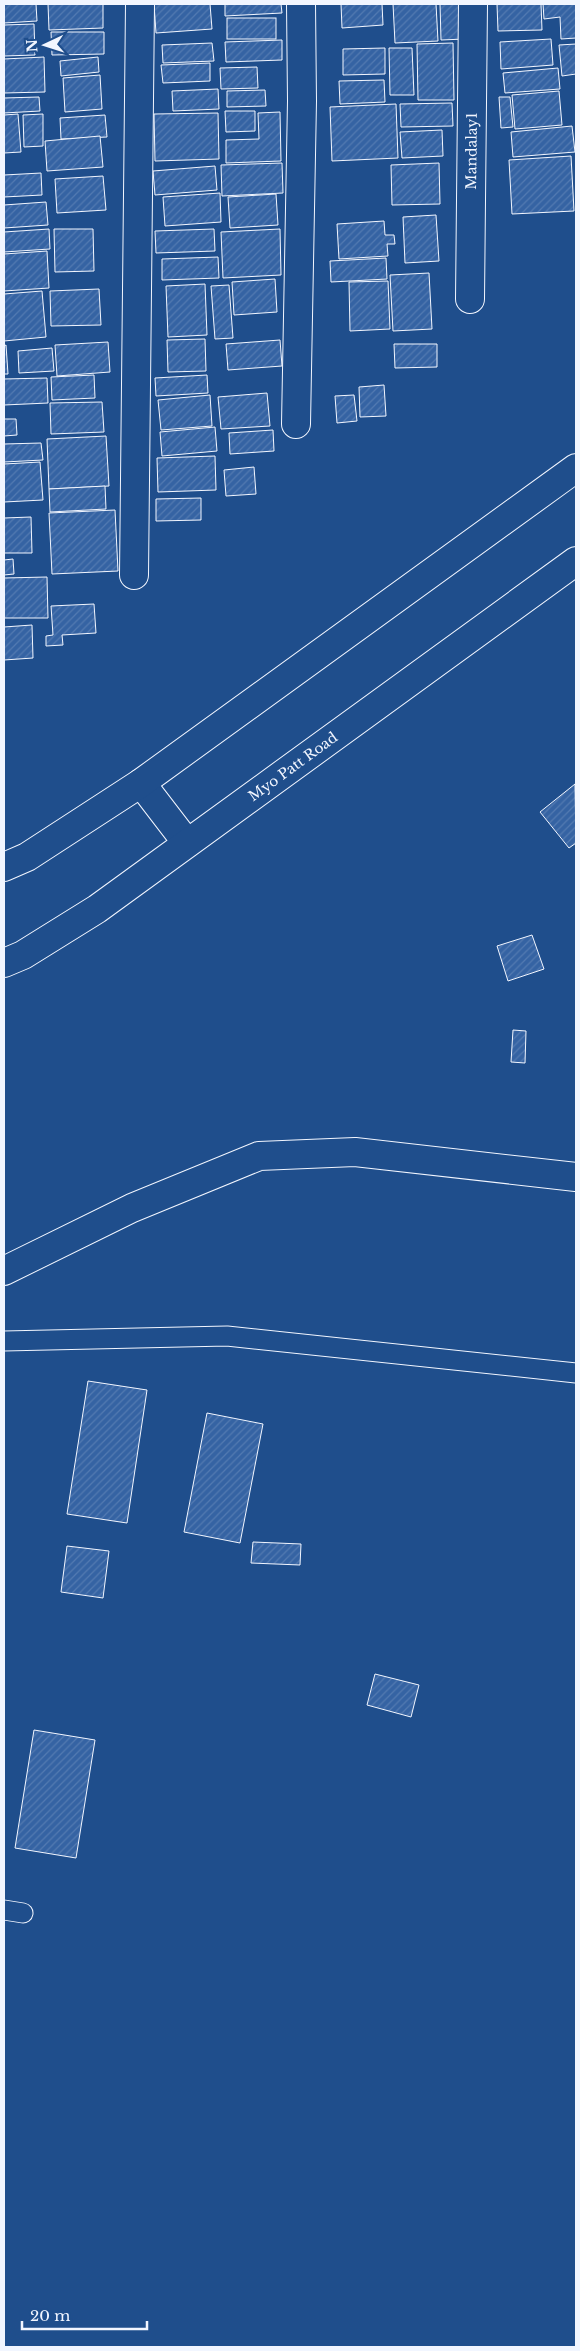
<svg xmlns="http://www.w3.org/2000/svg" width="580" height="2351" font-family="'Libre Baskerville',serif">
<defs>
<pattern id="building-hatch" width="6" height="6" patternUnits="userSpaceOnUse" patternTransform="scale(1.25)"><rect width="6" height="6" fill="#3563a3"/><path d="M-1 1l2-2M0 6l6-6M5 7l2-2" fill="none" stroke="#537ab1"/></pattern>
</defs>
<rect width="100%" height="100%" fill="#1f4e8c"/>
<g fill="url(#building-hatch)" stroke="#f2f6ff">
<polygon points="4,4 36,4 37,21 4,23"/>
<polygon points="48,4 103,4 103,28 49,30"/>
<polygon points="154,4 210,4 212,29 156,33"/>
<polygon points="225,4 281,4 282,13 225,16"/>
<polygon points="341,4 382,4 383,25 342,28"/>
<polygon points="393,4 436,4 438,41 395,43"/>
<polygon points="440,4 463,4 465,39 441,40"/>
<polygon points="497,4 541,4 542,30 498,31"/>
<polygon points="543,4 576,4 576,38 561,39 560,17 544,19"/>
<rect x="227" y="18" width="49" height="21"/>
<polygon points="34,24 35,55 4,56 4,25"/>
<polygon points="51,32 104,32 104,54 52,55"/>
<polygon points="551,39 553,65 501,69 500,42"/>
<polygon points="282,40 282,60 226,62 225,42"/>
<polygon points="212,43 214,61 163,63 162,45"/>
<polygon points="453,43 454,100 418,100 417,44"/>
<polygon points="576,44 576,74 562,76 559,45"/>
<polygon points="385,48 385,74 343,75 343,49"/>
<polygon points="389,48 412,48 414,95 390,95"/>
<polygon points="44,57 45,92 4,93 4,59"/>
<polygon points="98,57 99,72 61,76 60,61"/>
<polygon points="210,63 210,81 163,83 161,65"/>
<polygon points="257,67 258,88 221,89 220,68"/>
<polygon points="558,68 560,89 505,93 503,73"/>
<polygon points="100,75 102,109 65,112 63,78"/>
<polygon points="384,80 385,102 340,104 339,81"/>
<polygon points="218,89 219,109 173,111 172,91"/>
<polygon points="265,90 266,106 227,107 227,91"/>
<polygon points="559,91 562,125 515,129 512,95"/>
<polygon points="39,97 40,111 4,113 4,98"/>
<polygon points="499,97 510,97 513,127 501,128"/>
<polygon points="452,103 453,126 401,127 400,104"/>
<polygon points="396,104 398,158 332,161 330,107"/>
<polygon points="225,111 255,111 255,131 226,132"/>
<polygon points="280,112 281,161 226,163 226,140 259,139 258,113"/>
<polygon points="218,113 219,159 155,161 154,114"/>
<polygon points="18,114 21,152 4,153 4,115"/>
<polygon points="43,114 43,146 24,147 23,115"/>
<polygon points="105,115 107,137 61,139 60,118"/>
<polygon points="572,126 575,152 513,157 511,132"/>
<polygon points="442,130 443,156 402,158 400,132"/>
<polygon points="100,136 103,167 47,171 45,141"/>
<polygon points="571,156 574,211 512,214 509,160"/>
<polygon points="282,163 283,193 222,196 221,165"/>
<polygon points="439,163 440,204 392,205 391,165"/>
<polygon points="215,166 217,190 155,195 153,171"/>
<polygon points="41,173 42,195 4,197 4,175"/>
<polygon points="103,176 106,210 57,213 55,179"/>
<polygon points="220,193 221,222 165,226 163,197"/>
<polygon points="276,194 278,225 230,228 228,197"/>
<polygon points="46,202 48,225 4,228 4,205"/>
<polygon points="436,215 439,261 405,263 403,217"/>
<polygon points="384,221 385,235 394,235 395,244 387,244 388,256 339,259 337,224"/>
<polygon points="49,229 50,249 4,252 4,232"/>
<polygon points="54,229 93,229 94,271 55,272"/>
<polygon points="214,229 215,251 156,253 155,231"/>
<polygon points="280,229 281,275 223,278 221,232"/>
<polygon points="47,251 49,288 4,291 4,254"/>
<polygon points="218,257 219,278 162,280 162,259"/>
<polygon points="386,258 387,279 331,282 330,261"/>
<polygon points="429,273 432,329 393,331 390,275"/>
<polygon points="275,279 277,312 234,315 232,282"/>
<polygon points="388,281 390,329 350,331 349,282"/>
<polygon points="205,284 207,335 168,337 166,286"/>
<polygon points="229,285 233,338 215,339 211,286"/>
<polygon points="99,289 101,325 51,326 50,291"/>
<polygon points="42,291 46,337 4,341 4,294"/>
<polygon points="205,339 206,371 168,372 167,340"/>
<polygon points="280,340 282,366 228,370 226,344"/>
<polygon points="108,342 110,372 57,376 55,345"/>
<polygon points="394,344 437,344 437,367 395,368"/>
<polygon points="6,345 8,374 4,374 4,346"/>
<polygon points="52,348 54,371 19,373 18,351"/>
<polygon points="94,375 95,398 52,400 51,377"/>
<polygon points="207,375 208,393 156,396 155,378"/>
<polygon points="47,378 48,403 4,405 4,379"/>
<polygon points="384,385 386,416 360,417 359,387"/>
<polygon points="267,393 270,426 221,429 218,397"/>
<polygon points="210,395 212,426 161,430 158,400"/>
<polygon points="354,395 357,421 337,423 335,396"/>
<polygon points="102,402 104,432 51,434 50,403"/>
<polygon points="4,419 16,419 17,435 4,436"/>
<polygon points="215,427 217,451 162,456 160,432"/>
<polygon points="273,430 274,451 230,454 229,433"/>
<polygon points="106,436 109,486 49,489 47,439"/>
<polygon points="41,443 43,460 4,462 4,444"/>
<polygon points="215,456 216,490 158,492 157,458"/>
<polygon points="40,462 43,500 4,502 4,464"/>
<polygon points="254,467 256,494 226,496 224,470"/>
<polygon points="105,486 106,509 50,512 49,489"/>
<polygon points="201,498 201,520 156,521 156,499"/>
<polygon points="115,510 118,571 52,574 49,513"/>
<polygon points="31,517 32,553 4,553 4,518"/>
<polygon points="13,559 14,574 4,575 4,560"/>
<polygon points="47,577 48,618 4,618 4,578"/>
<polygon points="94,604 96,633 62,635 63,645 46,646 46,636 53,635 51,606"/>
<polygon points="32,625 33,658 4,660 4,627"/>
<polygon points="575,784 576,843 569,848 540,812"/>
<polygon points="532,935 544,969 508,981 497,946"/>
<polygon points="513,1030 526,1031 525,1063 511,1062"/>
<polygon points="88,1381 147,1390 127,1523 67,1514"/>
<polygon points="207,1413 263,1424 240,1543 184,1532"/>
<polygon points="253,1542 301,1544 300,1565 251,1563"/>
<polygon points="67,1546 109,1551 103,1598 61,1592"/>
<polygon points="375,1674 419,1685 411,1717 367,1705"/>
<polygon points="34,1730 95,1740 76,1858 15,1848"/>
</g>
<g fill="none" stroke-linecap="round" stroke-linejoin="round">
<g stroke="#f2f6ff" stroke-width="21">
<g id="service">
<polyline points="4,1341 227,1336 576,1373"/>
<polyline points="4,1910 23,1913"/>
</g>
</g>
<g stroke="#f2f6ff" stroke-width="30">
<g id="minor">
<path id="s1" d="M470,299L473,4"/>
<polyline points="296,424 302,101 301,4"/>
<polyline points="134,575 140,4"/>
<polyline points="4,1271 132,1208 259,1156 355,1152 576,1177"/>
</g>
</g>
<g stroke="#f2f6ff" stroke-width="30">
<g id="secondary">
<polyline points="141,783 187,843"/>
<polyline points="4,867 27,857 141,783 576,468"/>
<path id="s2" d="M4,963L23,955L97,909L576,561"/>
</g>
</g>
<use href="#service" stroke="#1f4e8c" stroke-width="19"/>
<use href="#minor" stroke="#1f4e8c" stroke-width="28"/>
<use href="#secondary" stroke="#1f4e8c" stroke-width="28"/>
</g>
<g text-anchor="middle" stroke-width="4" stroke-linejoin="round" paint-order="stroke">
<g font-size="14" fill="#f2f6ff" stroke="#1f4e8c">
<text dy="5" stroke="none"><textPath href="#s1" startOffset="148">Mandalay1</textPath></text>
<text dy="5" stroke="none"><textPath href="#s2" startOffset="350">Myo Patt Road</textPath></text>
</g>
</g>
<rect width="580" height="2351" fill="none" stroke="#f2f6ff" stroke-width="10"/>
<g transform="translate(45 45) rotate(266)" stroke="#1f4e8c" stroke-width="4" paint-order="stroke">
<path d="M0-4L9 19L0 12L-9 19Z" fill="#f2f6ff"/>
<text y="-8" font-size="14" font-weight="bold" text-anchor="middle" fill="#f2f6ff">N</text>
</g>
<path d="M22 2321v8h125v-8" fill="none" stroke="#f2f6ff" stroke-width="2.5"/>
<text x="30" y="2321" font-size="15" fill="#f2f6ff" stroke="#1f4e8c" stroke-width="4" paint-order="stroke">20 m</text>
</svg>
